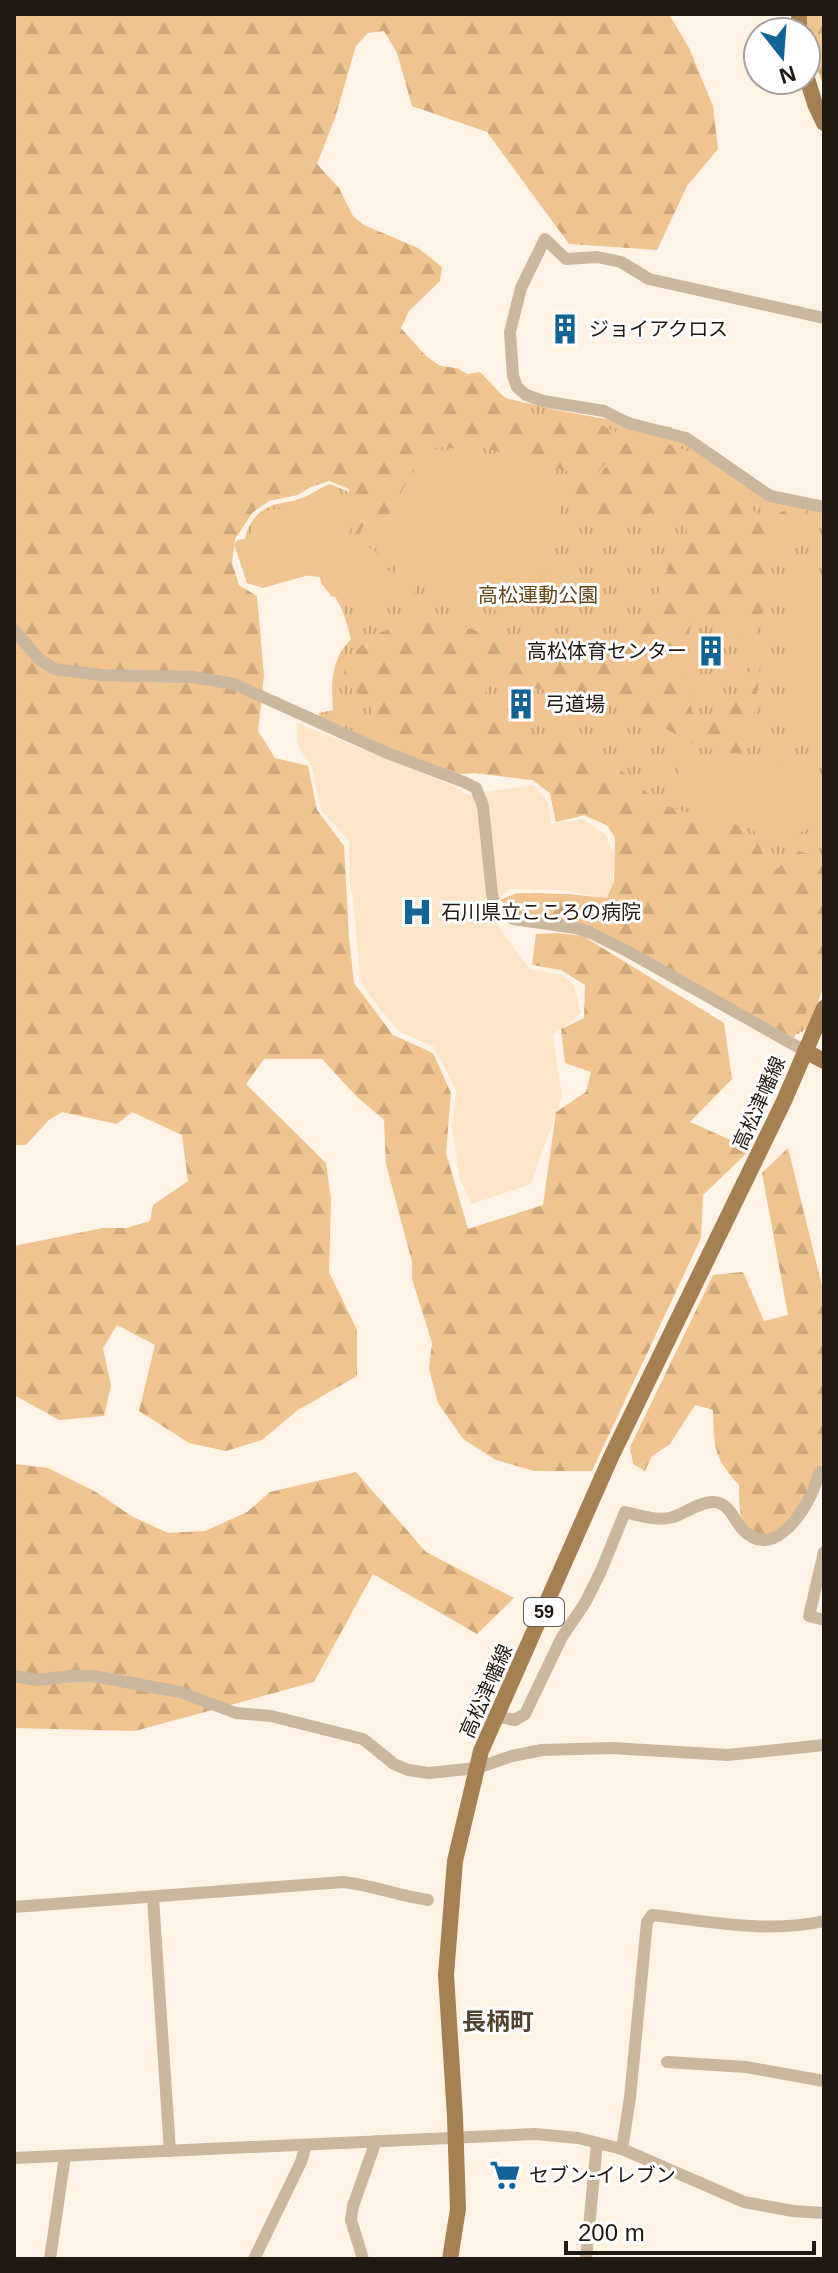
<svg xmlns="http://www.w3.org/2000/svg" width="838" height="2273" font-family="Helvetica,'Noto Sans JP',sans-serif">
<defs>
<pattern id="grass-tufts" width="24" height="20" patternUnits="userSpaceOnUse" patternTransform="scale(2)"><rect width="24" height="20" fill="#f0c490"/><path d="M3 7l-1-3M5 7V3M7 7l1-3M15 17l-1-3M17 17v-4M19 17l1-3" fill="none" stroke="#cea87b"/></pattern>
<pattern id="forest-firs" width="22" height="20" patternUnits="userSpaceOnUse" patternTransform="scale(2)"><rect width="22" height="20" fill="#f0c490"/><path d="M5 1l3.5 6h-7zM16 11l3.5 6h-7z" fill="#cea87b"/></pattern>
</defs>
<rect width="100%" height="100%" fill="#fff3e6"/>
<polygon fill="#fde5c9" points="296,723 456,787 467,795 533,785 548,802 551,824 583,819 606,835 614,858 612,886 607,898 558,890 509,889 487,910 529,969 562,975 574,985 581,1013 553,1035 562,1096 531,1184 472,1204 460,1181 452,1127 456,1090 434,1047 400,1032 379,1008 360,981 353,896 349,881 349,841 323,812 320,805 311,763 299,749"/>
<path fill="url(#grass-tufts)" d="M480,372L505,398L556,410L628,423L672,427L669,438L689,444L768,498L824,510V986L808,1028L798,1034H786L637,850L607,825L584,815L556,822L550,793L533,780L475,773L461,774L373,743L320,719L319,713L333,710C331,684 331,659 351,639C344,611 339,598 319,577L304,575L263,588L247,583C241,556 240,518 271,506C281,502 292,502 302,498C312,494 320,488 330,484L359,496L461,375Z"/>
<g fill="url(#forest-firs)">
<polygon points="14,14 669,14 689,48 713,106 718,149 687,186 657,250 569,244 487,132 412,106 397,53 384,31 368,33 356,46 335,118 317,164 339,188 353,216 364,225 418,248 442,267 440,281 409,311 401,328 426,356 440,366 457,368 494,390 530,415 558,419 589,419 626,437 597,474 565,471 478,446 459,449 434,446 422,453 382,529 364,523 357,541 380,554 379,564 350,557 352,526 350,523 349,489 329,481 311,487 298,495 269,501 253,512 235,539 232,563 239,585 257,596 264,676 258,731 275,758 308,766 317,810 344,846 349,937 354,983 393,1035 433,1053 451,1093 446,1153 468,1229 543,1205 556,1112 586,1092 591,1072 565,1063 561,1029 584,1018 585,985 561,970 532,965 536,934 558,933 583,936 724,1023 732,1079 690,1122 751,1149 703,1195 701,1238 592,1471 534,1471 496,1460 463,1439 438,1403 429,1369 432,1343 412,1279 412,1262 386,1164 384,1120 357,1097 322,1059 264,1059 246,1084 326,1163 331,1199 329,1272 357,1330 357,1376 298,1410 262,1440 226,1451 189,1443 139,1411 155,1345 117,1325 103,1348 111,1386 104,1416 59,1420 14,1395 14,1246 103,1228 126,1228 150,1221 153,1205 188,1181 182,1135 132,1112 117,1124 62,1112 49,1120 26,1145 14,1145"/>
<polygon points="797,14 824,14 824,88 806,38 806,32"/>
<path d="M638,433L690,452L752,492L749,505L759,517L772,518L793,505L807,510L768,554C772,592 762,621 745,655L741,620L726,617L691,623L684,661L692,712L709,721C731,708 742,683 755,662L760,664L756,707L743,754L726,753L690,743L654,722L601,700L496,681L486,690L479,718L590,749L622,771L660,804L695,815L741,826L757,842L773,872L799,851L824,858V975L794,1038L643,956L543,918L516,913L500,900L517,893L568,894L607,898L614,881L615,838L607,825L584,815L556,822L550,793L533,780L475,773L461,774L409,755L386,739L374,718L368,701L343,682C344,677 344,668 347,663C358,639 404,620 428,613C471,627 565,673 606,661C631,654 644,627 653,606C661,587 670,567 671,547L687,540V527L653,513L633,516L613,525H586L578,515C582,502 580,495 568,486L580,474L599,476L630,438Z"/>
<path d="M788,1148L824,1294V1459L807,1499L774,1535C738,1537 739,1512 739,1485C713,1457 714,1446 713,1410L695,1405L670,1444L652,1456L645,1471L633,1464L630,1447L713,1275L743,1272L764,1321L788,1315L762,1173Z"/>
<polygon points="14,1464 48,1468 96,1492 133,1517 168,1533 205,1531 247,1512 270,1492 356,1472 426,1552 514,1598 477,1634 373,1574 314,1682 135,1731 14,1728"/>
</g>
<g fill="#f0c490">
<path d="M435,449L504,457L562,482L572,495L574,508L565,506L552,487L545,483C551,490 557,495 559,504C566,526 539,584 530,608L512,616L417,585L413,580L416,588L411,600L362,615L348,595L332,597L321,583L320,572L266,587L247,583L234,544L238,540L252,537L258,516L272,509H309L330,492L352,500L345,556L395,573L398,568L385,560L382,549L360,539L366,528L379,532L390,526L422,453Z"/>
<polygon points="794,574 824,575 824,734 786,733"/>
<polygon points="685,753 716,765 755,763 824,774 824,831 815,826 767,847 742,816 729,820 670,801"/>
</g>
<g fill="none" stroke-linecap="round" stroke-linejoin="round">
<g stroke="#cbb69e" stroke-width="12">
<polyline points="824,318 649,279 621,262 597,257 566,259 545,239 521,288 510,332 513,376 517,387 526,395 543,401 604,411 628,423 686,438 770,496 824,507"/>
<polyline points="14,630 39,659 54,669 101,675 193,677 234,684 387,753 464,782 476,788 483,806 492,894 495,907 513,919 576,928 591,933 627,951 805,1051"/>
<polyline points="824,1552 809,1616 824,1620"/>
<polyline points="14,1676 36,1680 73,1676 93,1676 180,1692 236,1713 271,1716 363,1739 394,1764 408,1770 429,1773 477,1768 512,1756 542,1750 612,1748 728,1755 824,1745"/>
<path d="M495,1716L515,1720L525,1714L562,1637L585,1603L601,1571L625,1512C638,1515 660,1522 673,1517C686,1513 699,1502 713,1502C729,1502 734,1520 743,1530C771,1559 799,1519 811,1495C815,1488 816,1480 820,1472L824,1471"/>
<polyline points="153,1898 170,2151"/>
<path d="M14,1907L343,1882C372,1885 399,1896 428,1900"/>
<polyline points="667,2062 746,2067 824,2081"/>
<path d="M622,2149L630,2098L647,1922L652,1915C709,1921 767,1934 824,1921"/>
<polyline points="14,2158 535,2134 578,2138 622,2149 744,2202 793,2211 824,2213"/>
<polyline points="50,2259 65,2156"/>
<polyline points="254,2259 301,2162 306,2145"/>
<polyline points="363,2259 351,2220 353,2206 376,2141"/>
<polyline points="586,2259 597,2143"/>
</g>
<g stroke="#a68052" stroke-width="16">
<polyline points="799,14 799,32"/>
<polyline points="806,75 815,104 824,123"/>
<polyline points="805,1051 824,1061"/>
<polyline points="450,2259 458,2209 455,2117 446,1975 455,1861 481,1751 611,1457 784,1101 824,1008"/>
</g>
</g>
<defs>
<g id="building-bare" transform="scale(2.4)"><path d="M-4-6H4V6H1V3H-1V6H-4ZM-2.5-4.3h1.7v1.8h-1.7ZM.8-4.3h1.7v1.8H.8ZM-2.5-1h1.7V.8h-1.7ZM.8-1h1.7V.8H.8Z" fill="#126496" stroke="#fff" stroke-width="2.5" paint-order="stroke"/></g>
<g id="hospital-bare" transform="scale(2.4)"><path d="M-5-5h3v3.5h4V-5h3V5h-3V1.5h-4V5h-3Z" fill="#126496" stroke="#fff" stroke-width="2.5" paint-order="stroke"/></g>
<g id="supermarket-bare" transform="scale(2.4)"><path d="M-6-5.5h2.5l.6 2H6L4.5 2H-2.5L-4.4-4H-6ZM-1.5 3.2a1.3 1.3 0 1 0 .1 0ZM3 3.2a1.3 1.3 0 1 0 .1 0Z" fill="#126496" stroke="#fff" stroke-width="2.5" paint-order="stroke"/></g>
</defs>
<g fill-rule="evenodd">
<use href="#building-bare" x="565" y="329"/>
<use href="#building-bare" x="711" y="651"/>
<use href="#building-bare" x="521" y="704"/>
<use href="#hospital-bare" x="417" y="912"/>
<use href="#supermarket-bare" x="505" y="2175"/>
</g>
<g text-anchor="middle" stroke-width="6" stroke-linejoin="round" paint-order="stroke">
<rect fill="#fff" stroke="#635e59" stroke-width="2" x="524" y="1598" width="40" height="28" rx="6"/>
<g font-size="18" font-weight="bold" fill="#201912">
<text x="544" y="1618">59</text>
</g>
<g font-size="20" fill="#201912" stroke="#fff" text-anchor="start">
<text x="589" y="336">ジョイアクロス</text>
<text x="687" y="658" text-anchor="end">高松体育センター</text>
<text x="545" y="711">弓道場</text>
<text x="441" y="919">石川県立こころの病院</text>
<text x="529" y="2182">セブン-イレブン</text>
</g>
<g font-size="20" fill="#654519" stroke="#fff">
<text x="538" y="602">高松運動公園</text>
</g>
<g font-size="20" fill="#201912" stroke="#fff">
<text transform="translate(759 1103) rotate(-66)" y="7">高松津幡線</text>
<text transform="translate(486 1691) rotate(-66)" y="7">高松津幡線</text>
</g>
<g font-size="24" font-weight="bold" fill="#524331" stroke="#fff">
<text x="498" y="2030">長柄町</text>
</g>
</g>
<rect width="838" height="2273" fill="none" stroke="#201912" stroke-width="32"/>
<g transform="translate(782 56) rotate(163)"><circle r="38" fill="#ffffff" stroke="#a6a3a0" stroke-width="2"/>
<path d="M0-6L14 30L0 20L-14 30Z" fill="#126496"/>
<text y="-12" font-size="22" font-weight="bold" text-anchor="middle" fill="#201912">N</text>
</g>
<path d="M566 2241v12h248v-12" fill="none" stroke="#201912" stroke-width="4"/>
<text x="578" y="2241" font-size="24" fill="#201912" stroke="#ffffff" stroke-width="6" paint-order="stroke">200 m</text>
</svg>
